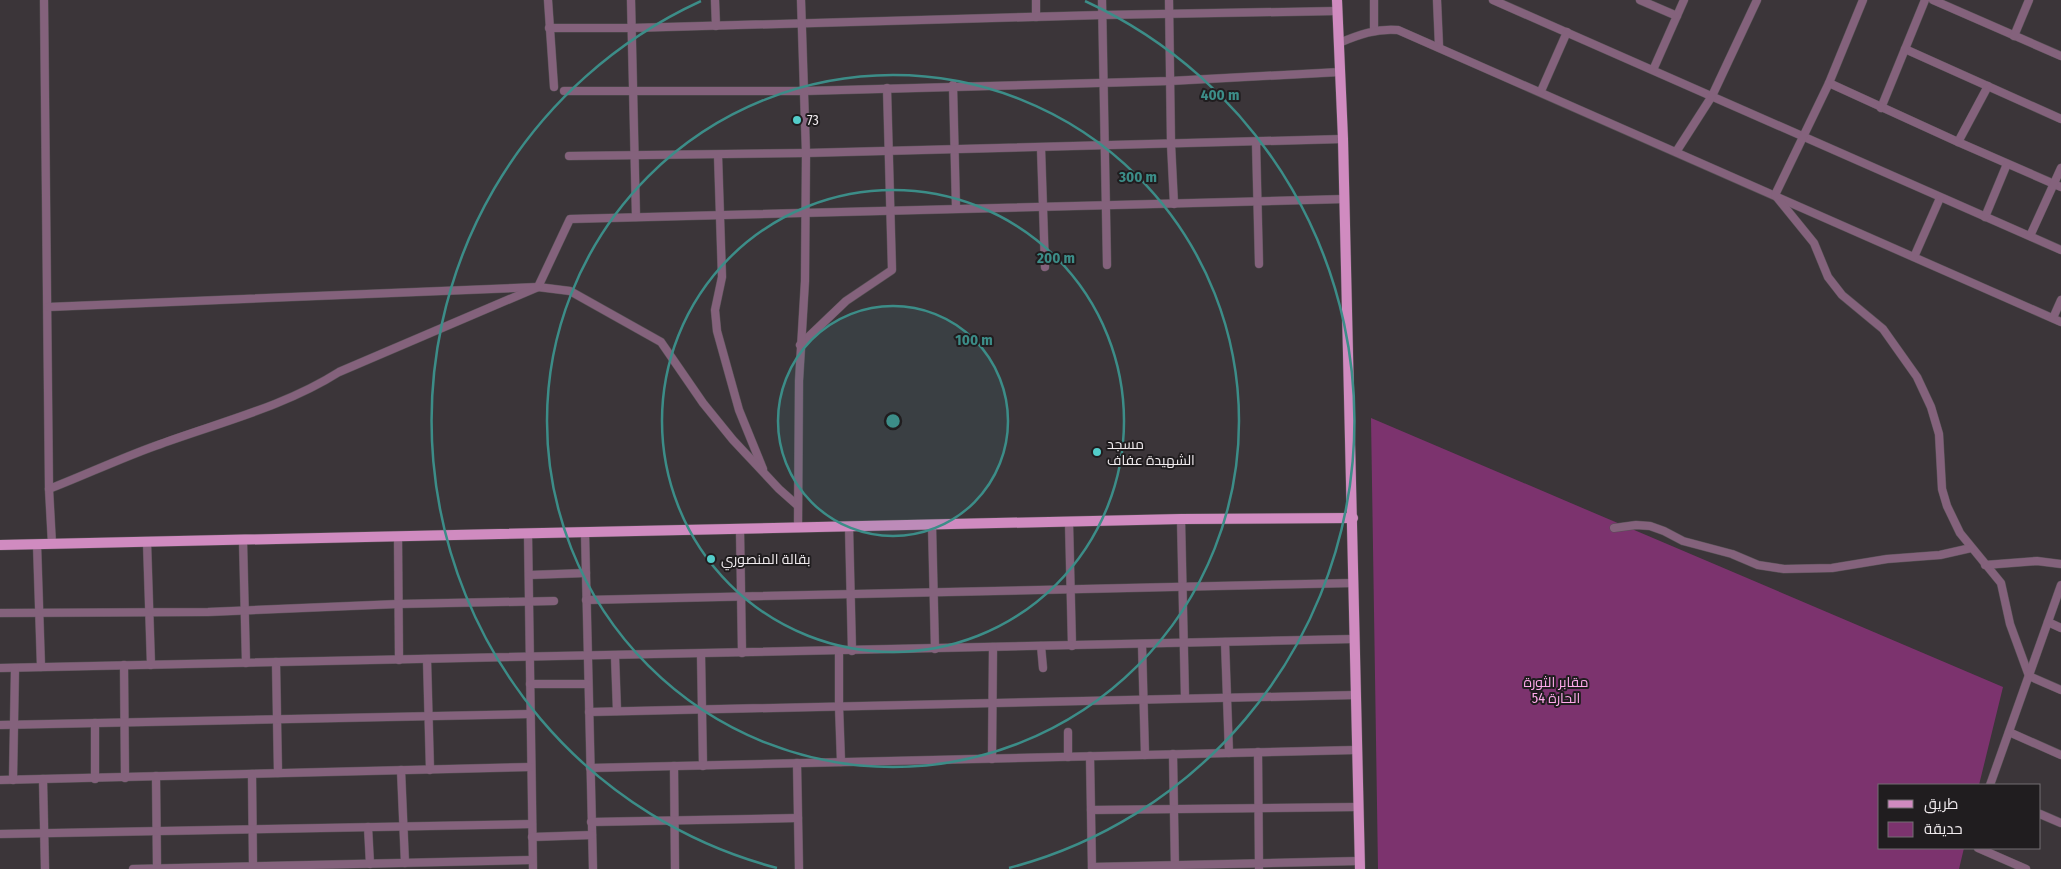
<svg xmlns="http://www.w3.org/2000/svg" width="2061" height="869" font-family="'Fira Sans Condensed',Cairo,sans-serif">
<rect width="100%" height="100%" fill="#3b3539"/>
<polygon fill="#7c336e" points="1371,418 2003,687 1979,785 1880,785 1880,848 1964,848 1959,869 1378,869"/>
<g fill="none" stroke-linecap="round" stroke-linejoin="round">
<g stroke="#585256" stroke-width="9">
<g id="minor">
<polyline points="44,0 49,489 52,544"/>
<polyline points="548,0 554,87"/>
<polyline points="631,0 636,217"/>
<polyline points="715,0 716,26"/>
<polyline points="1036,0 1036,17"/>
<polyline points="1102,0 1107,265"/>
<polyline points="1169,0 1171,144 1174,204"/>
<polyline points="1374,0 1374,31"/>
<polyline points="1437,0 1439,46"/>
<polyline points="1493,0 2061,250"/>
<polyline points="1640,0 1677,16"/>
<polyline points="1933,0 2061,56"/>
<polyline points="549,28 631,28 1102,15 1337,11"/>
<polyline points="2014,36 2029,0"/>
<path d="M1339,43C1358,35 1377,28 1398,30L2061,322"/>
<polyline points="1905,49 2061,119"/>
<polyline points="1653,70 1684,0"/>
<polyline points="1829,83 1863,0"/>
<polyline points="953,85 956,208"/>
<polyline points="564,91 804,91 1170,81 1340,72"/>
<polyline points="1541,91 1567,32"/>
<polyline points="1881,108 1925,0"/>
<polyline points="1256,142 1259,264"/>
<polyline points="1958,142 1988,86"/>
<polyline points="1041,148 1045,267"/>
<polyline points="1676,152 1712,96 1757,0"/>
<polyline points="718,155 722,277 715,310 717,331 739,410 763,469"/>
<polyline points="569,156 806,153 1343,139"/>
<polyline points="2061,187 1958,142 1829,83 1775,195 1814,243 1828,277 1842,295 1883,329 1917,377 1931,407 1939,434 1942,489 1947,506 1960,533 2001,583 2010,624 2029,676 2061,690"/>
<polyline points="1985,217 2007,164"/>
<polyline points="2030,236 2061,168"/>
<polyline points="1914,257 1940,198"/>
<polyline points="48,307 538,287 570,291 661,342 703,403 733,440 779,489 797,505"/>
<polyline points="2053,318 2061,300"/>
<polyline points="800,345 846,301 892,270 887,88"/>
<path d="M49,489C85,475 119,459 155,446C217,423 284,407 339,372L538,287L570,219L1345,199"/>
<polyline points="1181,519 1185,698"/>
<polyline points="1069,522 1072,646"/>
<polyline points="932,525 935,649"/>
<polyline points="849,526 852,651"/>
<polyline points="798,528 799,381 805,281 806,153 801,0"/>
<polyline points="1614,528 1636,525 1650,526 1664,531 1683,541 1732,554 1758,565 1784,569 1832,568 1887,559 1940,555 1971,548"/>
<polyline points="740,529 742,653"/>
<polyline points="585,532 593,869"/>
<polyline points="528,533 533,869"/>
<polyline points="398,536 399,660"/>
<polyline points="243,540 246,663"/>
<polyline points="147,542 151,665"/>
<polyline points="37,544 41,667"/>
<polyline points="1985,565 2037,561 2061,564"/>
<polyline points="529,575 586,573"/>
<polyline points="586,600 1354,583"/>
<polyline points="0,613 208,612 398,604 554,601"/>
<polyline points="2048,622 2061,628"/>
<polyline points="1225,642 1229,753"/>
<polyline points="1142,644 1145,755"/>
<polyline points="1041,646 1043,668"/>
<polyline points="839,651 839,706 841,762"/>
<polyline points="701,654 703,766"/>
<polyline points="615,656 617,711"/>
<polyline points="427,659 430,770"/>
<polyline points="276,662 278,773"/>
<polyline points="124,665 125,778"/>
<polyline points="0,668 1354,639"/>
<polyline points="530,684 588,684"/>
<polyline points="589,712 1356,695"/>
<polyline points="95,723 95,779"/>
<polyline points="0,725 530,714"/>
<polyline points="1068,732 1068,757"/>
<polyline points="2009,732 2061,755"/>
<polyline points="1258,752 1259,868"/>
<polyline points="1173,754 1175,869"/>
<polyline points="1090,756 1092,869"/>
<polyline points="992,759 993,647"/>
<polyline points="797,763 799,869"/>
<polyline points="674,766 675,869"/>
<polyline points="590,768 1356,750"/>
<polyline points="401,770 405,863"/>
<polyline points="252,774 253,866"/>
<polyline points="156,776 157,868"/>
<polyline points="43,779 45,869"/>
<polyline points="0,780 531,767"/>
<polyline points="13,780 15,668"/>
<polyline points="1990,785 2061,585"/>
<polyline points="1091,810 1358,807"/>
<polyline points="2040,814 2061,823"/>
<polyline points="591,822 798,818"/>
<polyline points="368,827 370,864"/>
<polyline points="0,834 532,824"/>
<polyline points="532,837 592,835"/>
<polyline points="1978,848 2026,869"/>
<polyline points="1092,867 1359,861"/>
<polyline points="133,869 532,860"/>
</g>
</g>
<g stroke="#585256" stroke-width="11">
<g id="major">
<polyline points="1337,0 1343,139 1360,869"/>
<polyline points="0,545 1181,519 1353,518"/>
</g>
</g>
<use href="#minor" stroke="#84627c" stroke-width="8"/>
<use href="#major" stroke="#d08bc0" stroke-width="10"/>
</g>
<circle cx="893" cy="421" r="115" fill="#3c8d88" fill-opacity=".12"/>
<g fill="none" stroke="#3c8d88" stroke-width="2.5">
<circle cx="893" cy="421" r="115"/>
<circle cx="893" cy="421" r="231"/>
<circle cx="893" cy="421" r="346"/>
<path d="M777 868A462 462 0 0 1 701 1M1085 1A462 462 0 0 1 1009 868"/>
</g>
<g fill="#53cdca" stroke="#201d1f" stroke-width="2">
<circle cx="797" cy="120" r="5"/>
<circle cx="1097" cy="452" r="5"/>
<circle cx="711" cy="559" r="5"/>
</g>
<g text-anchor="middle" stroke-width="4" stroke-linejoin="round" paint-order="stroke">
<g font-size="14" fill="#f0ebee" stroke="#201d1f" text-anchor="start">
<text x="807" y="125">73</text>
<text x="1107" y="449">مسجد<tspan x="1107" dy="16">الشهيدة عفاف</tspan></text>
<text x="721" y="564">بقالة المنصوري</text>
</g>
<g font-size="14" fill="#ffabeb" stroke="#201d1f">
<text x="1556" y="687">مقابر الثورة<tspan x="1556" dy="16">الحارة 54</tspan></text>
</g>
</g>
<circle cx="893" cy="421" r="8" fill="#3c8d88" stroke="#201d1f" stroke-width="2.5"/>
<g font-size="15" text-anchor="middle" font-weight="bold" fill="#3c8d88" stroke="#201d1f" stroke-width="4" stroke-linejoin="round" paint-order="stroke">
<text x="1220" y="100">400 m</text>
<text x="1138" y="182">300 m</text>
<text x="1056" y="263">200 m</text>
<text x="974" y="345">100 m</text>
</g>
<rect x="1878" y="784" width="162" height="65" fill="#201d1f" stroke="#736f72"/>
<rect x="1888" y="800" width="25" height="8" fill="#d08bc0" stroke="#736f72"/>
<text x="1924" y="809" font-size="15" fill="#f0ebee">طريق</text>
<rect x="1888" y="822" width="25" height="15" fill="#7c336e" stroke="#736f72"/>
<text x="1924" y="834" font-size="15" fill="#f0ebee">حديقة</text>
</svg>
